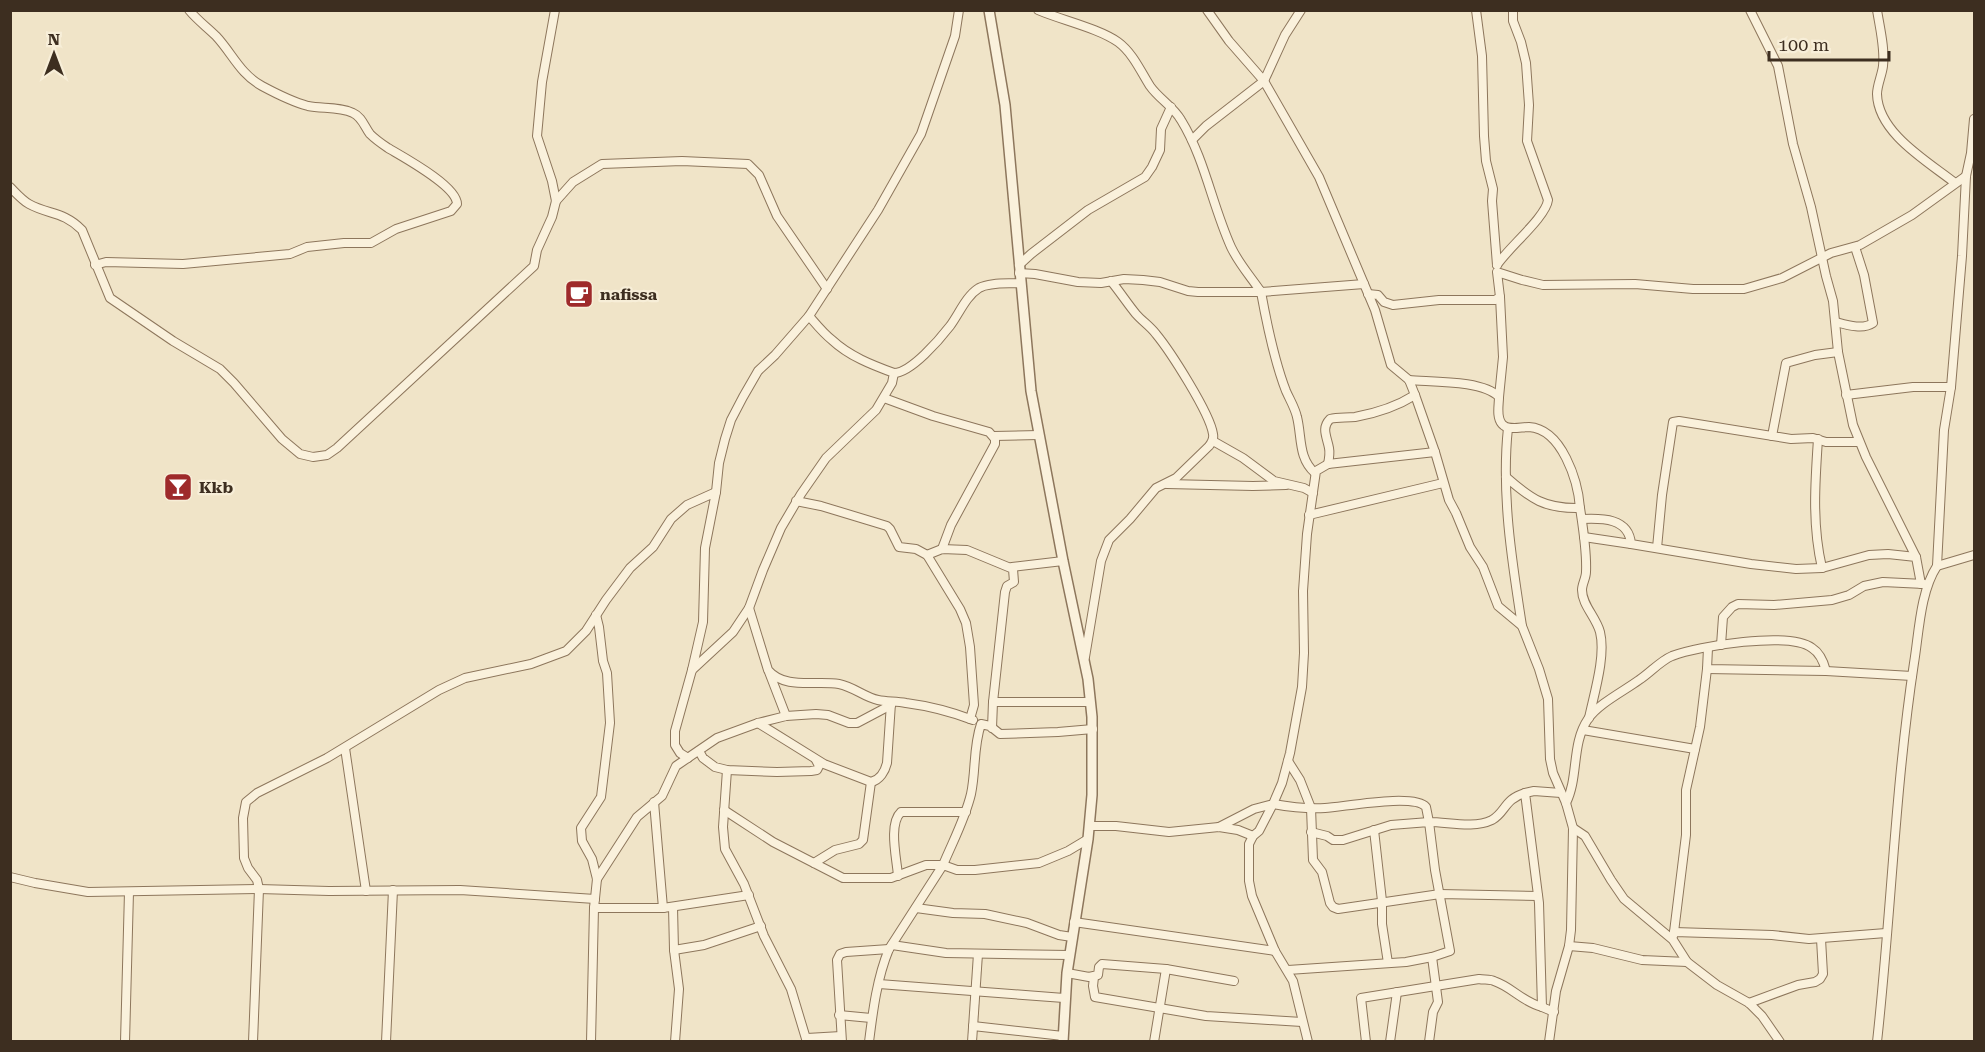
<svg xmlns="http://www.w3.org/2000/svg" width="1985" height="1052" font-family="'Roboto Serif',serif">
<rect width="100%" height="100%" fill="#f0e4c8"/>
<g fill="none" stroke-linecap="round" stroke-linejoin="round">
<g stroke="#8d765c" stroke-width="10">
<g id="minor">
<path d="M1038,10C1061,20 1098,28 1118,42C1133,53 1141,72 1150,86C1159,99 1173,106 1181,120C1205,159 1212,205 1231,247C1239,264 1251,277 1261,292L1364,284"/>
<polyline points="1207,10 1229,41 1264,81 1319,177 1375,310 1391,365 1409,380 1415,395 1435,452 1449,500 1456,513 1470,547 1483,567 1498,606 1522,626 1539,669 1548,699 1550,759 1553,773 1566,803 1573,828 1571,930 1569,946 1556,991 1549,1042"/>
<polyline points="1476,10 1482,56 1484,136 1486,161 1493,189 1492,201 1497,265"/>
<polyline points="1750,10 1778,66 1793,144 1811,207 1826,276 1833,301 1838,352 1853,425 1866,457 1916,557"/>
<path d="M1877,10C1880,29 1885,48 1883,66C1882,75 1877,85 1877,94C1878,133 1927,161 1955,183"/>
<polyline points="1192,140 1206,126 1264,81 1285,35 1301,10"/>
<path d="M10,187C16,193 22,200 29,204C49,215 63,211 82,230L110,298L173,341L220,369L234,383L282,439L300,454L313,457L327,455L337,448L534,266L537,250L552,217L556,201L552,181L537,136L542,82L555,10"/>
<polyline points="556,201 573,182 602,164 682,161 748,164 759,175 777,216 827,289"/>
<path d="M95,265L106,262L183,264L290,254L307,247L344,243H371L396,229L451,211L457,204C457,186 403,157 388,148C382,144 375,139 370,134C364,126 362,117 353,113C339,106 322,109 308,106C293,102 275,93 262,86C240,74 232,53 216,36C207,27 197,20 189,10"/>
<polyline points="1019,265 1031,254 1088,210 1145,177 1152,167 1160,150 1161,129 1171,107"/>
<path d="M1497,265C1508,248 1546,217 1548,200L1527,141L1529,105L1526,63L1521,42L1513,21V10"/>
<path d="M1019,273L1035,274L1078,282L1101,283L1124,279L1143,280L1160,282L1188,291L1198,292H1261C1267,325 1274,360 1286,391C1290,400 1295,408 1297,417C1302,437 1298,458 1315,473"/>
<polyline points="1368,294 1378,295 1384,302 1393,305 1439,300 1495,300 1500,297 1497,272 1522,280 1543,285 1635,284 1693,289 1744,289 1782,278 1831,253 1860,245 1912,215 1966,176"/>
<path d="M1836,322C1847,325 1863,330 1873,323L1864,275L1855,247"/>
<path d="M894,373C911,373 940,339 950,326C959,314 966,296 979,288C990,282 1008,284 1020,283"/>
<path d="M1409,380C1432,382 1483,380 1499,397C1499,405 1496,417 1502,424C1508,431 1520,427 1529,427C1562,429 1578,481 1580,508"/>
<polyline points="1846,395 1913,387 1951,387"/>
<polyline points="1499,397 1503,357 1500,297"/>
<polyline points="884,398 933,416 989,432 995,439 995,444 951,525 942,549"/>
<path d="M1508,428C1501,493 1512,562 1522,626"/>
<polyline points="994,436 1039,435"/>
<polyline points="1772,436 1786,363 1815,355 1838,352"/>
<path d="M1818,439C1815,483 1812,525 1822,568"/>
<polyline points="1213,441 1243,458 1274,481 1304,488 1313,493"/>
<path d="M1328,464C1329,459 1330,453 1329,448C1327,437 1321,428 1330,419C1338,417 1346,418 1355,417C1377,413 1396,407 1415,395"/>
<path d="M1506,477C1531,499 1545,509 1580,508C1583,528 1587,551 1586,572C1586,578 1582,584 1582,590C1582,605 1596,617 1600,632C1606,656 1594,694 1589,718"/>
<polyline points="1167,484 1253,486 1286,485"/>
<polyline points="716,492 719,463 725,439 731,420 743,397 758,371 775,355 809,316"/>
<polyline points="796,501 821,506 887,526 890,529 899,547 916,549 927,555 960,609 966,623 970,647 974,705 970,719"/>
<polyline points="1309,515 1443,483"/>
<path d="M1582,519C1602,518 1629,518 1631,544L1751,564L1796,569L1822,568L1869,555L1888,554L1916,557L1921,584"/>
<polyline points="1584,537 1631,544"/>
<polyline points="1657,548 1662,495 1673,422 1679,421 1791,439 1813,438 1826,442 1859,442"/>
<polyline points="927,555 942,549 967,550 1013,569 1014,582 1007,586 1005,592 993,702"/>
<polyline points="1937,566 1974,555"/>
<polyline points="1012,567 1063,561"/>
<path d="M749,608L768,670C785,690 816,680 839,684C854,687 864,697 878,700C887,702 896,701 906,703C929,706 952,712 973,720"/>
<polyline points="1721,645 1723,617 1732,607 1738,604 1774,605 1832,600 1849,595 1864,586 1883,582 1924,584"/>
<polyline points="1708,648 1707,669 1826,671 1912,676"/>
<path d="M1085,657L1101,561L1109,540L1130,519L1156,488L1176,478L1209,446C1212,442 1214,439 1213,434C1210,413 1170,351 1156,334C1150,326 1142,321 1136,314C1127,303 1120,292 1111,281"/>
<polyline points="769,672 786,716"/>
<path d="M758,723L824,764L871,782C880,780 885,771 887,763L891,703"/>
<polyline points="992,728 993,702 1090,702"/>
<polyline points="1583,730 1695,749"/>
<polyline points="345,748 366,891"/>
<polyline points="699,751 703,758 715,767 727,770 777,772 811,771 817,770 819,766 816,760"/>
<path d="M688,758L680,753L675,745V731L692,670L733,632L749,608L763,570L781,528L801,494L826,458L876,410L892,383L894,373C872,365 849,356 832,340C823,333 816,324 809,316L878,210L921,134L955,36L959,10"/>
<polyline points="1288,761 1300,780 1311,808 1313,860 1322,872 1330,903 1333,907 1338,909 1440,894 1538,896"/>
<polyline points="727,770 723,827 725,849 744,884 764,936 791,989 807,1042"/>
<polyline points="654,802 663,908"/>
<path d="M1566,803C1579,777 1571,744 1588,719C1598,704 1624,691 1639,680C1650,673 1660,661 1672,656C1698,646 1790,631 1812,648C1820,653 1824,663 1826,671"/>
<path d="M724,810L773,842L843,878H891L926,865H943C953,841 965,819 971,794C976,771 973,747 981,724L990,726L1000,734L1058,732L1093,729"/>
<polyline points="1089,826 1116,826 1169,832 1219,827 1238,830 1253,836"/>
<polyline points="1219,827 1254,809 1273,804 1282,783 1290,753 1302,687 1304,653 1303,591 1307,534 1316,471 1328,464 1435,452"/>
<polyline points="1573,828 1585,836 1611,880 1624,899 1673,940 1687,962 1717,985 1749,1003 1762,1016 1780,1042"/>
<polyline points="1374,830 1382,901 1382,924 1388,963"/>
<polyline points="814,863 835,850 859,844 863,840 871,782"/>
<path d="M898,876C897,860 888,824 901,812H966"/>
<polyline points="10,877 35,883 88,892 259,889 329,891 460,890 595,899"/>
<polyline points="597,879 637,817 662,796 676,766 717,738 758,723 786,716 816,714 828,715 849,723 857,723 891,705"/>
<polyline points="673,907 674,950 679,989 675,1042"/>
<polyline points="594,908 663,908 749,895"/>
<polyline points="916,908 953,913 985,914 1027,923 1059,935 1072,937"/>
<polyline points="1074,922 1275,951"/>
<polyline points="1674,932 1686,835 1686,790 1700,727 1707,669"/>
<polyline points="1673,936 1674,932 1772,935 1809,939 1886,933"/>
<polyline points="892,945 946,953 1069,955"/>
<polyline points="1569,946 1593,948 1642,960 1687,962"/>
<polyline points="674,950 704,945 761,926"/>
<polyline points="1288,970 1406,962 1432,957 1450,951 1435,870 1429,822 1391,825 1343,840 1333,840 1327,836 1311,832"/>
<polyline points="1067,973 1089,977 1098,975 1099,967 1102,964 1166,969 1234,981"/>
<polyline points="1094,977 1093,986 1095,997 1206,1016 1302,1022"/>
<polyline points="879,984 1064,998"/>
<polyline points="1749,1003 1798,985 1815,982 1820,979 1823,974 1821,939"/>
<polyline points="1554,1012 1542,1007 1539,903 1525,793 1534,791 1561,793"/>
<polyline points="839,1015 871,1018"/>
<polyline points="973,1026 1063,1036"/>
<polyline points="807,1038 841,1036"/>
<polyline points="125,1042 129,892"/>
<polyline points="253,1042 259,889 257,880 248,868 244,858 243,818 246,802 257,793 327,758 439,690 465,678 531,664 566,651 586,631 606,600 630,568 653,547 671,519 687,505 716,492 705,548 703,622 692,670"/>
<polyline points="386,1042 393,890"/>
<polyline points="591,1042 594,908 597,879 592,859 582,841 581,828 601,797 610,723 607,673 603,661 599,627 596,615"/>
<polyline points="842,1042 837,960 840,954 846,952 889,949"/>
<path d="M869,1042C873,1010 877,978 889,949L943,865L957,870H975L1039,863L1068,851L1088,839"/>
<polyline points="972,1042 978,954"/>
<polyline points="1154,1042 1166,969"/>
<path d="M1308,1042L1293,981L1275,951L1252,896L1249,881V844L1253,836L1259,831L1273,804C1290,807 1308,809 1325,808C1344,807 1414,793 1426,807L1429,822C1449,822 1473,829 1492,820C1506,812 1504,799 1525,793"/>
<path d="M1366,1042L1361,998L1479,979C1484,980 1490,979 1494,981C1512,987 1521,1001 1542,1007"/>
<polyline points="1390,1042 1397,992"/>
<polyline points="1429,1042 1433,1012 1438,1002 1432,957"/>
<path d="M1877,1042C1891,916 1895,788 1914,663C1919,633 1920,592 1937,566L1944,430L1951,387L1962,256L1966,176L1971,153L1974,119"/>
</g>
</g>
<g stroke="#8d765c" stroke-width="12">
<polyline id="tertiary" points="989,10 1005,105 1031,391 1063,561 1088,679 1092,717 1092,795 1088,839 1067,973 1063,1042"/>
</g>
<use href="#minor" stroke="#faf1dc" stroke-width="8"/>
<use href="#tertiary" stroke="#faf1dc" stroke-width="9"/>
</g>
<defs>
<g id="cafe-square" transform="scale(1.5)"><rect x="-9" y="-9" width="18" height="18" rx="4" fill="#9e2a2b" stroke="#f7eed8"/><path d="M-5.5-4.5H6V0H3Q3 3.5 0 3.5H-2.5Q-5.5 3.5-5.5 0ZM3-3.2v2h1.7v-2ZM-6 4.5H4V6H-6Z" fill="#fff"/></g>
<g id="bar-square" transform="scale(1.5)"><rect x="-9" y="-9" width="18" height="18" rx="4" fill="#9e2a2b" stroke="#f7eed8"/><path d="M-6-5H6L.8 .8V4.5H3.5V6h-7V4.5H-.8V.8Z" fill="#fff"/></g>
</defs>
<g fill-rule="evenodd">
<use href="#cafe-square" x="579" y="294"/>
<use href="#bar-square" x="178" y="487"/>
</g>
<g text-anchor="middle" stroke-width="4.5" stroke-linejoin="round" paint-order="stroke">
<g font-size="16" font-weight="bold" fill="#3d2e20" stroke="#f7eed8" text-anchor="start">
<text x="600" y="300">nafissa</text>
<text x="199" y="493">Kkb</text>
</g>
</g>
<rect width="1985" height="1052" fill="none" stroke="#3d2e20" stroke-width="24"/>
<g transform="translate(54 54)" stroke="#f7eed8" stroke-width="4.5" paint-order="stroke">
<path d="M0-4.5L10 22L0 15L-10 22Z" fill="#3d2e20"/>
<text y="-9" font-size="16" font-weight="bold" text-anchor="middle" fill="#3d2e20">N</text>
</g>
<path d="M1769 51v9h120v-9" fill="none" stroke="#3d2e20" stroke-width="3"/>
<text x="1778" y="51" font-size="18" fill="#3d2e20" stroke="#f7eed8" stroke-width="4.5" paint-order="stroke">100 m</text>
</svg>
